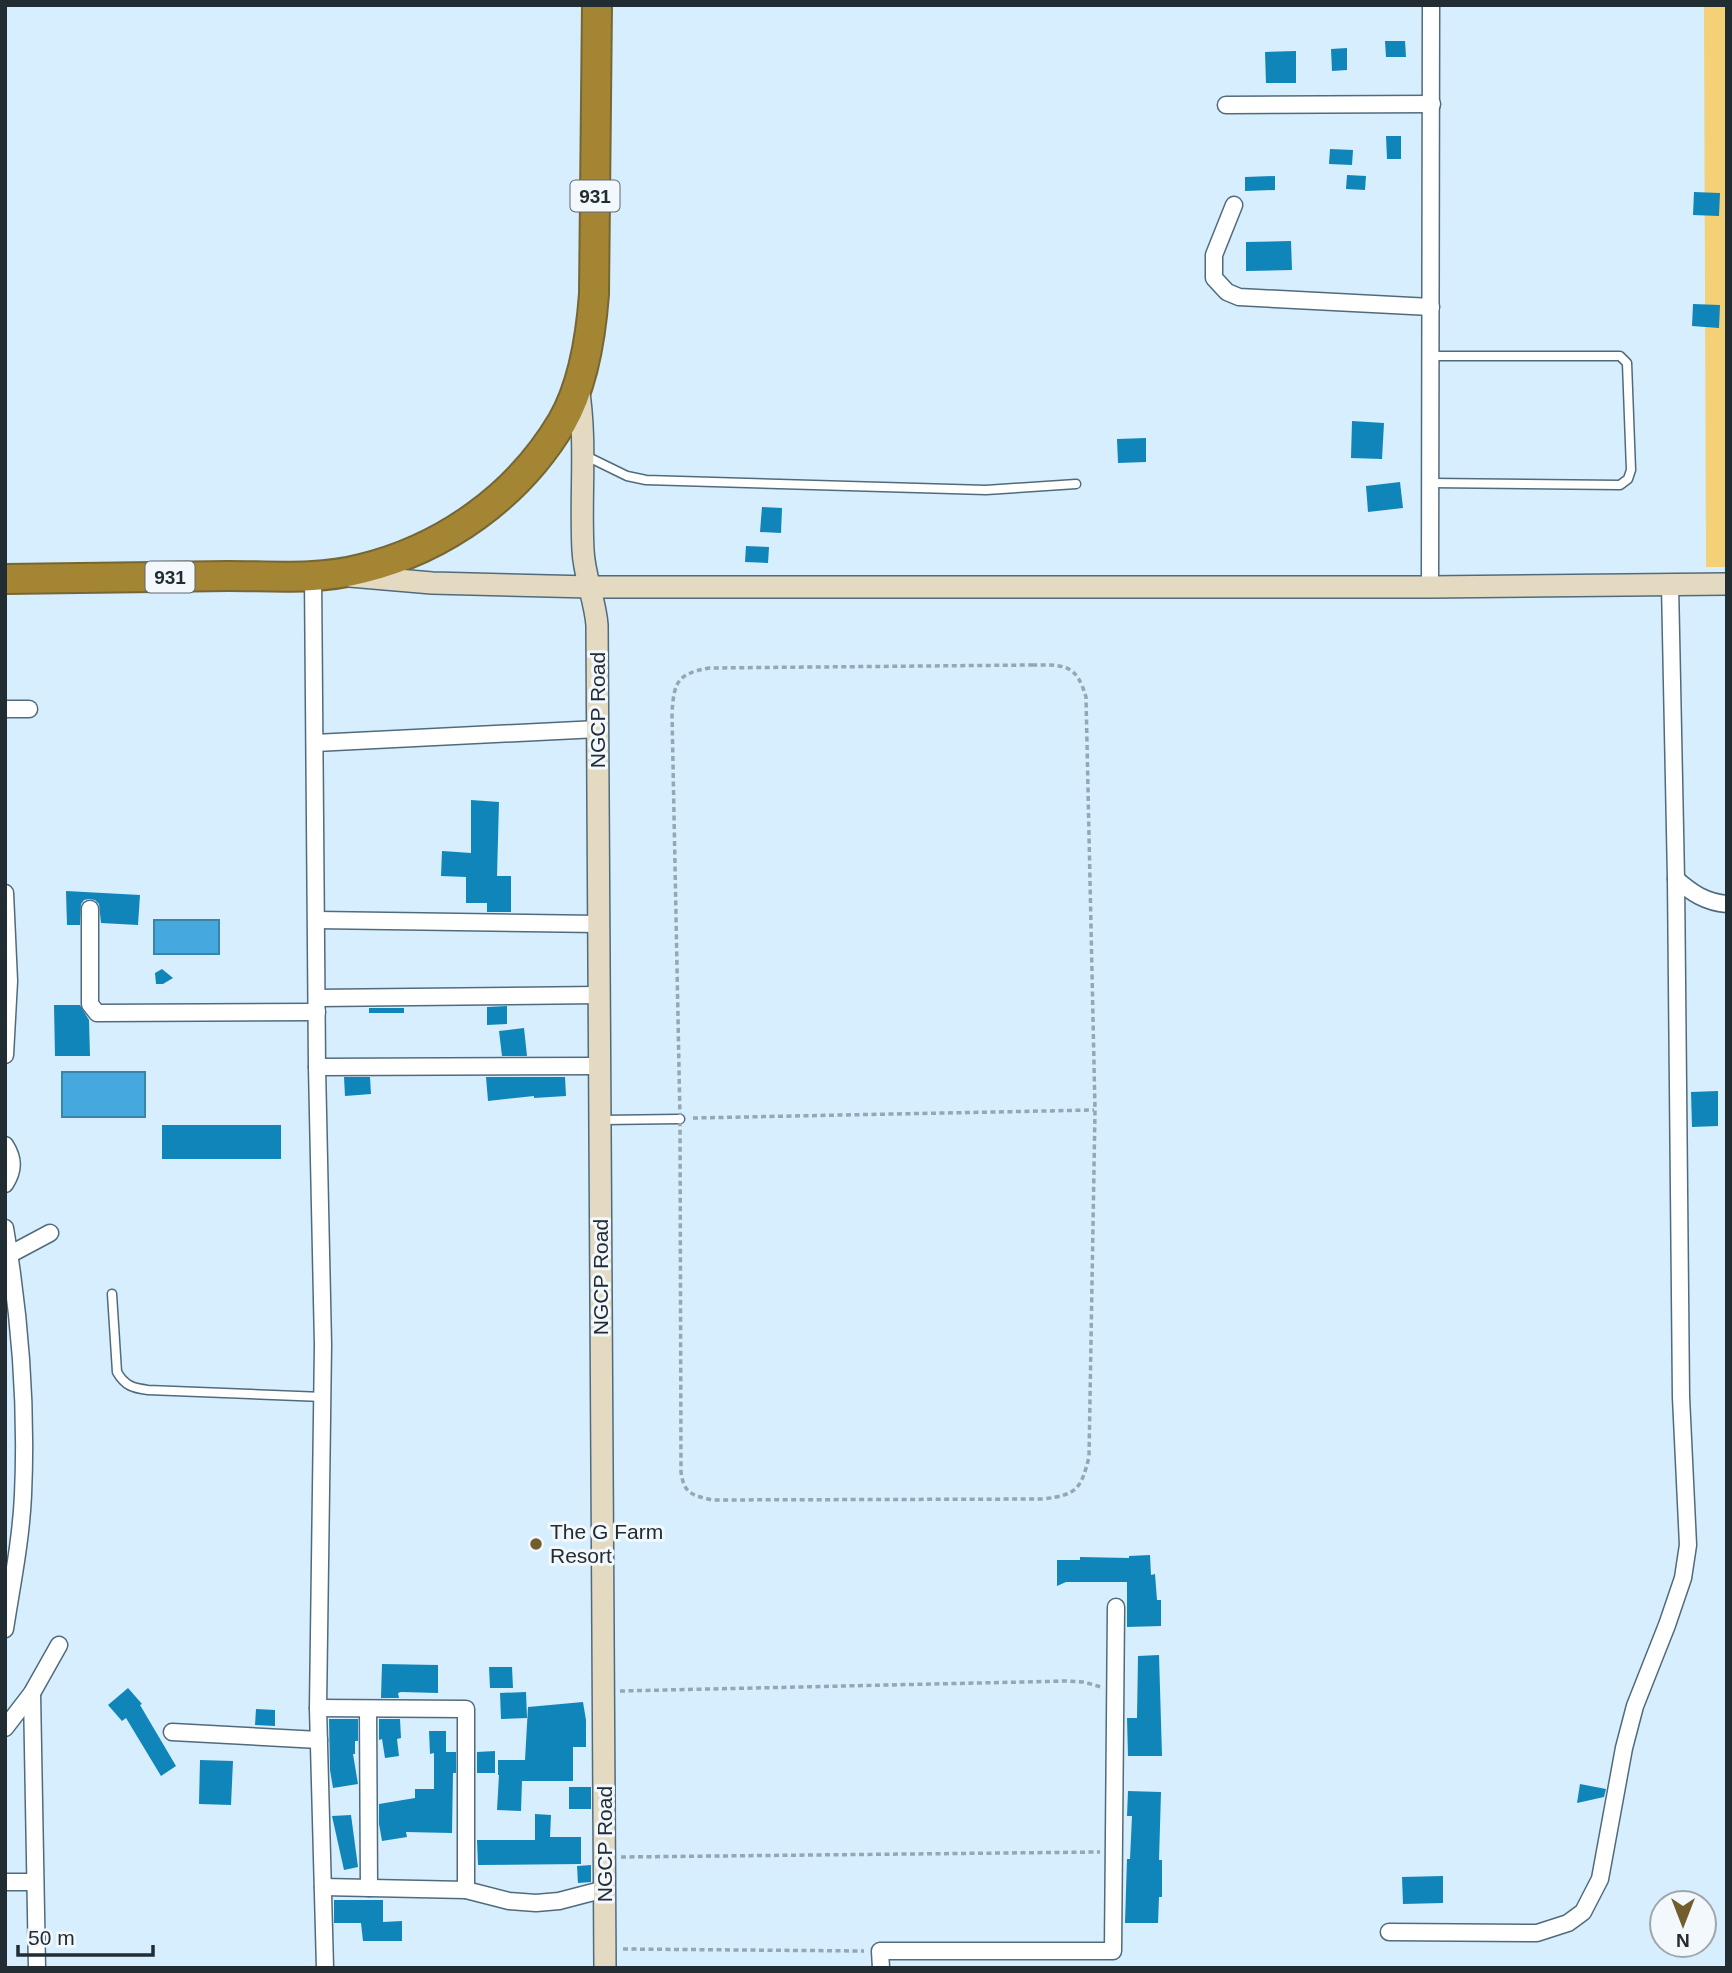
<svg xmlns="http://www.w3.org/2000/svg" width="1732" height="1973" font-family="Arial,sans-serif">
<rect width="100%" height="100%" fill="#d6eefe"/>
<polygon fill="#f4d076" points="1704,5 1727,5 1727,567 1706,567"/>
<g fill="#45a9e0" stroke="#3a84ac" stroke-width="2">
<rect x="154" y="920" width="65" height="34"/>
<rect x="62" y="1072" width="83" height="45"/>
</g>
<g fill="#1085b9">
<polygon points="1385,41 1405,41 1406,57 1386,57"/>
<polygon points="1347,48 1347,70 1332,71 1331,49"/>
<polygon points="1296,51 1296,83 1266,83 1265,52"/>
<polygon points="1386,136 1401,136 1401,159 1387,159"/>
<polygon points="1330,149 1353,150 1352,165 1329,164"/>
<polygon points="1347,175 1366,176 1365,190 1346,189"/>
<polygon points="1275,176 1275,190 1245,191 1245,177"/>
<polygon points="1694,192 1720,193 1719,216 1693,215"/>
<polygon points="1291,241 1292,270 1246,271 1246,242"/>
<polygon points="1693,304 1720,305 1719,328 1692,326"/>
<polygon points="1352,421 1384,423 1382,459 1351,458"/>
<polygon points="1146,438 1146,462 1118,463 1117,439"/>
<polygon points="1400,482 1403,508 1368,512 1366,486"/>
<polygon points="762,507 782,508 781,533 760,532"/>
<polygon points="746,546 769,547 768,563 745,562"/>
<polygon points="471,800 499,802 497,876 511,876 511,912 487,912 487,903 466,903 466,877 441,876 442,851 471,853"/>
<polygon points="66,891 140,895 138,925 101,923 99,904 95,900 89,899 84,900 81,904 80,925 67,925"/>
<polygon points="162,969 173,978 163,984 156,984 155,973"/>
<polygon points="54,1005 80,1005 89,1020 90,1056 55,1056"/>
<polygon points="507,1006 507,1024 487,1025 487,1007"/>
<rect x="369" y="1008" width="35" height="5"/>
<polygon points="524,1028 527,1056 502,1056 499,1031"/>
<polygon points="344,1077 370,1077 371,1094 345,1096"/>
<polygon points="486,1077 565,1077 566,1096 534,1098 534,1096 488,1101"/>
<polygon points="1718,1091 1718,1126 1692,1127 1691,1092"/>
<rect x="162" y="1125" width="119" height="34"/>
<polygon points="1150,1555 1151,1575 1155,1574 1157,1600 1161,1600 1161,1626 1127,1627 1127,1582 1066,1582 1057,1586 1057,1560 1080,1560 1080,1557 1129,1558 1129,1556"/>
<polygon points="1159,1655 1162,1756 1128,1756 1127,1718 1137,1718 1138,1656"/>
<polygon points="382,1664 438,1665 438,1693 401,1692 398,1693 399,1698 381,1698"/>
<polygon points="489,1667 512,1667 513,1688 490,1688"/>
<polygon points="128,1688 142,1704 140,1705 176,1766 161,1776 126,1718 122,1721 108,1705"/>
<polygon points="526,1692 527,1718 501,1719 500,1693"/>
<polygon points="583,1702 586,1720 586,1747 573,1747 573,1781 522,1781 521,1811 497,1810 499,1775 498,1775 498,1760 525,1760 528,1707"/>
<polygon points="256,1709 275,1710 275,1726 255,1725"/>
<polygon points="329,1719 358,1719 358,1741 355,1741 355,1754 353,1754 358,1784 333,1788 330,1770"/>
<polygon points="379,1719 400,1719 401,1738 397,1739 399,1756 385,1758 382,1739 379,1740"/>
<polygon points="429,1731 446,1731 446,1752 456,1752 456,1773 453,1773 452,1833 406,1832 407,1837 382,1841 379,1824 379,1804 415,1798 415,1789 434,1789 434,1753 430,1754"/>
<polygon points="495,1751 495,1773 477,1773 477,1752"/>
<polygon points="200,1760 233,1761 231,1805 199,1804"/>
<polygon points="1580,1784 1606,1789 1604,1797 1577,1803"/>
<rect x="569" y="1787" width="22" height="22"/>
<polygon points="1128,1791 1161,1792 1159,1860 1162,1860 1162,1897 1159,1897 1158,1923 1125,1923 1127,1859 1130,1859 1132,1816 1127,1816"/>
<polygon points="535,1814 551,1815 550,1837 581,1837 581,1864 478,1865 477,1840 535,1840"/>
<polygon points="351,1815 358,1867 344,1870 332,1816"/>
<polygon points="591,1865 591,1882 578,1883 577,1866"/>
<polygon points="1443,1876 1443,1903 1403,1904 1402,1877"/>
<polygon points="334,1900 383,1900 383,1922 402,1921 402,1941 363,1941 361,1923 334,1923"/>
</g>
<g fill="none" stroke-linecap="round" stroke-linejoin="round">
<g stroke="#516b7c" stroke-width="11">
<g id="lane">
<polyline points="584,455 627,476 646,480 986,490 1076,484"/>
<polyline points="1431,483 1620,485 1628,479 1631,470 1627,363 1620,356 1431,356"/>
<polyline points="602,1120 680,1119"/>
<path d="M112,1294L117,1372C125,1386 133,1388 148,1390L323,1397"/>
</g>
</g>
<g stroke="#516b7c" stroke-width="19">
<g id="street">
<polyline points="1226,105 1432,104"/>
<polyline points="1234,205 1214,255 1214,278 1227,292 1239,297 1431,307"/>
<polyline points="313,575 317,1067 323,1345 318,1708 325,1968"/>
<polyline points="1430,587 1431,5"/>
<polyline points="5,709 29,709"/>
<polyline points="315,743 598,729"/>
<path d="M1676,879C1692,893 1705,902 1727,904"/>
<polyline points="5,893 9,981 5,1055"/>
<polyline points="90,909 90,1004 97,1013 317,1012"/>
<polyline points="317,920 599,924"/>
<polyline points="317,998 600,995"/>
<polyline points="317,1067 600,1066"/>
<path d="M5,1145C14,1159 14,1170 5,1184"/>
<path d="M5,1228C20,1316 27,1406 23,1495C21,1540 12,1584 5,1629"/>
<polyline points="5,1257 50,1233"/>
<polyline points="32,1693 37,1968"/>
<polyline points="318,1708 466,1709 466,1890"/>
<polyline points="368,1709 369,1888"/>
<polyline points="5,1728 32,1693 59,1645"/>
<polyline points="172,1732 319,1740"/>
<polyline points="5,1882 35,1882"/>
<polyline points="323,1887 466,1890 509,1901 536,1903 559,1901 605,1889"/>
<polyline points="1389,1932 1537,1933 1568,1923 1583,1912 1600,1879 1624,1748 1635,1706 1667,1625 1683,1578 1688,1545 1681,1397 1676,879 1670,584"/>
<polyline points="881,1968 880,1951 1113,1951 1116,1607"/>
</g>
</g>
<g stroke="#516b7c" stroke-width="24">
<g id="secondary">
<path d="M578,387C587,441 580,495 583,550C584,576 595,599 597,625L605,1968"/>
<polyline points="350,576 432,583 590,587 1430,587 1727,584"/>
</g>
</g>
<g stroke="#766634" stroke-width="32">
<path id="highway" d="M5,579C80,578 154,577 229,576C272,576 319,580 361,569C444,549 518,496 562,422C583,386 591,335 594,294L597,5"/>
</g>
<g stroke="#94a7b4" stroke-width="3.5" stroke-dasharray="5 3.5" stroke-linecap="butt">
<path d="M1032,665C1064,665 1076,663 1086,697L1095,1110L1089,1457C1081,1489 1077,1495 1043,1499L712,1500C692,1495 684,1494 681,1472L680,1119L672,713C674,682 677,674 709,668Z"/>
<polyline points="693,1118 1094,1110"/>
<polyline points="620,1691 1067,1681 1084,1682 1101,1687"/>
<polyline points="621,1857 1100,1852"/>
<polyline points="623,1949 864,1951"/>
</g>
<use href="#lane" stroke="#fff" stroke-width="8"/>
<use href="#street" stroke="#fff" stroke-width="16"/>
<use href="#secondary" stroke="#e4dac2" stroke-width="21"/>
<use href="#highway" stroke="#a48534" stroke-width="28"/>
</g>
<circle fill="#725e2d" stroke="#f3f8fc" stroke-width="2.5" cx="536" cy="1544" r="7"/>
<g text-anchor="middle" stroke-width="6" stroke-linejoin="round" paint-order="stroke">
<g fill="#f3f8fc" stroke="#60696f" stroke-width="2">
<rect x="570.5" y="180.5" width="49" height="31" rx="5"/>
<rect x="145.5" y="561.5" width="49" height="31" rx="5"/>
</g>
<g font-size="19" font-weight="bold" fill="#212c33">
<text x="595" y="203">931</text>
<text x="170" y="584">931</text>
</g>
<g font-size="21" fill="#212c33" stroke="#f3f8fc">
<text transform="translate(598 710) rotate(-90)" y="7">NGCP Road</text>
<text transform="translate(601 1277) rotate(-90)" y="7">NGCP Road</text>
<text transform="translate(605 1844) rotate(-90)" y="7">NGCP Road</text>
</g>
<g font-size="21" fill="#212c33" stroke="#f3f8fc" text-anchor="start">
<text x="550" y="1539">The G Farm<tspan x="550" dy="24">Resort</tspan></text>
</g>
</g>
<rect width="1732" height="1973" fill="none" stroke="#212c33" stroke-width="14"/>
<g transform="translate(1683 1924) rotate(180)"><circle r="33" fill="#f3f8fc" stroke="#9fa6ac" stroke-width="2"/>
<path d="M0-5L12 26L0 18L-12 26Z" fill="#725e2d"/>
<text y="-10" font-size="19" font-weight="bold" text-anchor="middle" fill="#212c33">N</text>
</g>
<path d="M18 1945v10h135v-10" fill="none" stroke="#212c33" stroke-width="3.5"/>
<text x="28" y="1945" font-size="21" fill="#212c33" stroke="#f3f8fc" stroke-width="5" paint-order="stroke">50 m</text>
</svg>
